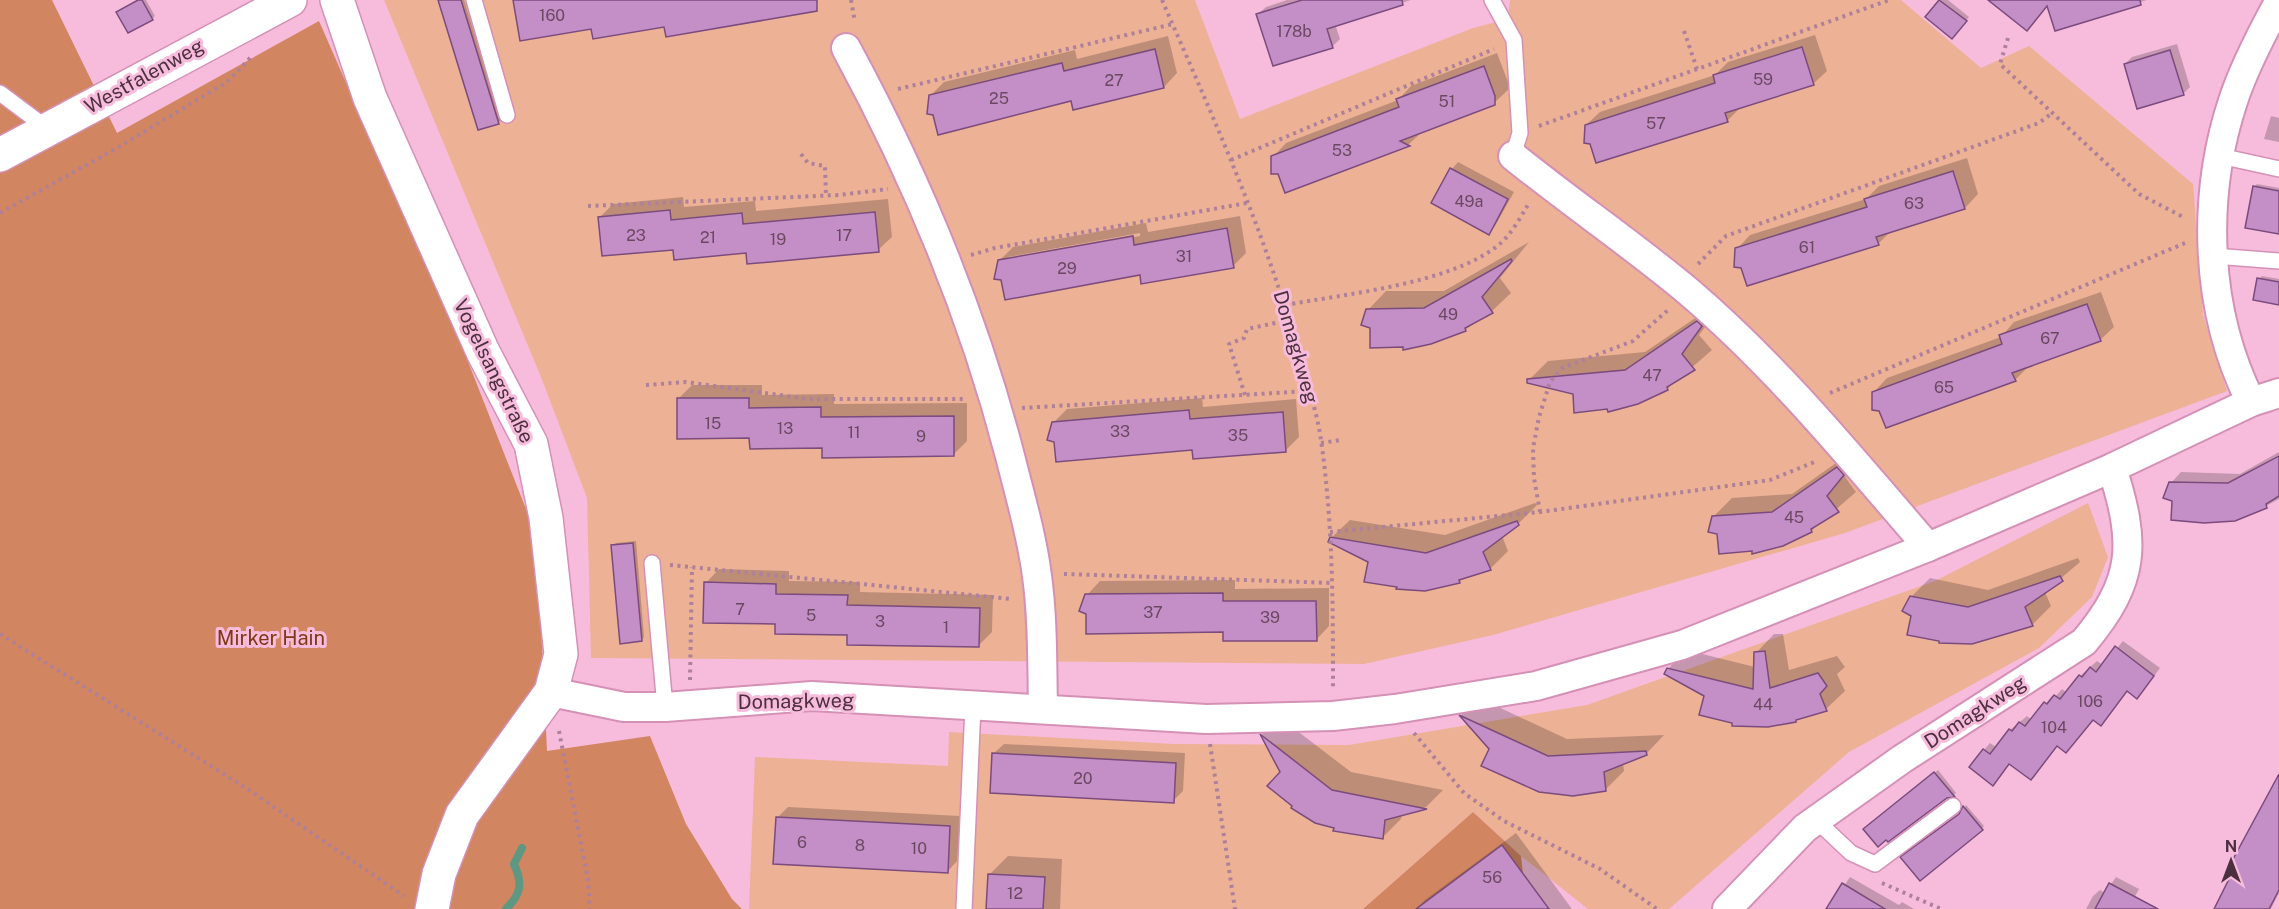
<svg xmlns="http://www.w3.org/2000/svg" width="2279" height="909" font-family="'Public Sans',sans-serif">
<rect width="100%" height="100%" fill="#f7bcdc"/>
<g fill="#edb196">
<polygon points="384,0 1195,0 1240,119 1473,28 1508,19 1510,0 1901,0 1981,68 2029,46 2193,184 2203,315 2227,391 1845,533 1493,635 1364,664 591,658 587,498 541,377"/>
<polygon points="2088,503 2108,557 2092,597 2039,648 1849,752 1669,909 1588,909 1521,856 1473,812 1363,909 749,909 755,757 948,766 949,732 1174,744 1349,745 1587,705 1935,581"/>
</g>
<g fill="#d28561">
<polygon points="0,0 52,0 117,133 319,21 465,354 537,537 547,751 650,736 686,824 732,899 742,909 0,909"/>
<polygon points="1473,812 1521,856 1527,909 1363,909"/>
</g>
<g fill="#0003" fill-rule="evenodd">
<polygon points="138,0 146,0 155,16 152,19"/>
<polygon points="440,0 464,0 501,120 498,123"/>
<polygon points="1287,0 1411,0 1335,24 1340,39 1332,47 1258,14 1266,7"/>
<polygon points="1941,0 1948,0 1969,17 1955,34 1927,17"/>
<polygon points="2009,0 2147,0 2056,29 2048,5 2026,29"/>
<polygon points="1815,35 1827,71 1813,84 1741,107 1727,121 1586,125 1600,112 1715,75 1728,62"/>
<polygon points="1168,36 1177,73 1164,87 1072,99 930,96 944,82 1075,50 1077,59"/>
<polygon points="2177,44 2190,87 2183,94 2125,64 2132,57"/>
<polygon points="1497,53 1508,82 1508,90 1494,103 1424,130 1409,144 1286,191 1273,157 1286,143 1398,100 1411,86"/>
<polygon points="2271,116 2279,118 2279,142 2264,139"/>
<polygon points="1967,158 1978,194 1965,208 1891,231 1878,244 1737,249 1750,235 1866,199 1879,186"/>
<polygon points="1458,162 1514,192 1495,226 1488,233 1433,203 1452,169"/>
<polygon points="2257,184 2279,188 2279,233 2254,187"/>
<polygon points="683,197 684,207 755,201 756,211 888,199 892,237 878,250 747,252 675,248 600,217 613,204"/>
<path d="M1240,216L1246,253L1233,266L999,261L1013,247L1146,223L1148,232ZM1140,233V236L1008,260V257Z"/>
<polygon points="1529,242 1500,278 1511,293 1492,311 1465,330 1368,310 1386,291 1444,291"/>
<polygon points="2262,276 2279,279 2279,303 2259,279"/>
<polygon points="2101,292 2114,327 2100,340 2028,367 2015,380 1874,392 1887,378 2001,337 2014,322"/>
<polygon points="1716,304 1720,307 1699,335 1712,350 1667,389 1609,408 1574,392 1529,380 1548,361 1645,352"/>
<polygon points="692,385 762,385 762,395 834,394 834,404 967,403 967,441 953,455 823,446 751,437 678,399"/>
<polygon points="1202,398 1203,407 1296,399 1299,437 1286,450 1054,422 1067,409"/>
<polygon points="1856,449 1861,455 1845,477 1856,492 1811,531 1718,533 1714,516 1732,498 1792,494"/>
<polygon points="2279,452 2279,499 2266,506 2173,500 2171,483 2181,472 2240,474"/>
<polygon points="1535,503 1537,505 1518,524 1502,536 1508,551 1490,569 1464,577 1459,582 1369,561 1331,538 1350,520 1445,535"/>
<polygon points="636,541 644,637 641,640 613,546 616,543"/>
<polygon points="2078,558 2080,562 2045,592 2051,606 2032,625 1912,615 1911,597 1930,578 1988,590"/>
<polygon points="719,569 789,571 789,581 860,582 860,592 993,595 992,632 978,646 848,633 777,623 706,583"/>
<polygon points="1235,580 1235,589 1329,588 1329,626 1316,640 1224,631 1087,595 1100,581"/>
<polygon points="1774,634 1783,634 1789,670 1837,656 1845,667 1837,674 1845,691 1826,709 1799,717 1795,721 1706,696 1668,669 1686,650 1755,667 1756,653"/>
<polygon points="2123,641 2160,668 2144,690 2128,690 2107,717 2093,718 2058,745 2031,778 2010,763 2000,777 1984,750 1990,743 1996,747 2010,730 2027,716 2032,720 2052,696 2054,698 2062,689 2067,693 2080,676 2097,661 2103,665"/>
<polygon points="1479,698 1567,739 1664,735 1646,754 1623,763 1624,771 1605,790 1491,749 1461,715"/>
<polygon points="1279,717 1351,772 1443,790 1426,807 1402,814 1401,819 1383,837 1337,827 1281,772 1262,735"/>
<polygon points="1004,744 1185,753 1183,791 1173,801 993,754"/>
<polygon points="1938,770 1956,793 1954,795 1868,826"/>
<polygon points="2279,791 2279,893 2271,909 2216,909"/>
<polygon points="1966,805 1984,826 1982,829 1961,813"/>
<polygon points="788,807 960,816 957,861 947,872 777,818"/>
<polygon points="1516,833 1572,909 1416,909 1425,900"/>
<polygon points="1008,856 1062,859 1060,909 988,909 989,875"/>
<polygon points="1850,877 1899,905 1902,902 1914,909 1828,909"/>
<polygon points="2116,877 2139,889 2128,909 2086,909 2093,896 2100,890 2105,893"/>
</g>
<g fill="none" stroke-linecap="round" stroke-linejoin="round">
<path stroke="#5e9882" stroke-width="8" d="M506,909C521,894 523,884 514,864L522,848"/>
</g>
<g fill="#c48fc6" stroke="#7b4b7d" stroke-width="1.5">
<polygon points="138,0 142,0 153,20 128,33 116,12"/>
<polygon points="438,0 461,0 499,124 478,130"/>
<polygon points="513,0 817,0 817,11 666,37 664,27 593,39 591,29 520,41"/>
<polygon points="1302,0 1402,0 1403,5 1327,29 1333,48 1273,66 1256,14"/>
<polygon points="1939,0 1967,21 1952,39 1925,17"/>
<polygon points="1988,0 2140,0 2141,5 2055,31 2047,6 2027,31"/>
<polygon points="1802,47 1814,85 1725,113 1728,122 1596,163 1590,144 1584,143 1585,125 1715,83 1713,75"/>
<polygon points="1155,49 1164,88 1073,110 1071,101 938,135 933,115 927,114 929,95 1062,63 1064,71"/>
<polygon points="2170,50 2184,95 2137,109 2124,64"/>
<polygon points="1484,66 1495,96 1495,105 1400,141 1410,146 1285,193 1278,174 1271,174 1271,156 1399,107 1396,99"/>
<polygon points="1450,168 1508,199 1489,235 1431,203"/>
<polygon points="1953,171 1965,209 1876,237 1879,245 1747,286 1741,268 1734,267 1735,248 1867,207 1864,199"/>
<polygon points="2253,186 2279,191 2279,234 2245,228"/>
<polygon points="670,210 671,220 742,213 743,224 875,212 879,252 747,264 746,253 674,260 673,250 602,256 598,217"/>
<polygon points="1227,228 1234,268 1141,284 1140,275 1005,300 1001,280 994,279 998,260 1133,236 1134,245"/>
<polygon points="1511,259 1512,261 1482,297 1493,313 1465,328 1466,331 1431,344 1403,350 1403,347 1370,348 1370,328 1361,325 1366,309 1424,308"/>
<polygon points="2257,278 2279,282 2279,305 2253,300"/>
<polygon points="2087,304 2101,341 2012,373 2016,381 1886,428 1879,411 1872,410 1872,392 2002,344 1999,335"/>
<polygon points="1697,321 1702,326 1682,354 1695,370 1667,387 1668,390 1638,404 1608,412 1607,409 1574,413 1573,394 1527,383 1527,379 1625,370"/>
<polygon points="677,398 749,398 749,408 821,407 821,417 954,416 954,456 822,458 822,448 750,449 749,438 677,439"/>
<polygon points="1189,410 1190,419 1283,412 1286,452 1193,459 1192,450 1056,462 1054,442 1047,440 1052,422"/>
<polygon points="2279,456 2279,496 2266,504 2267,508 2235,521 2204,523 2171,520 2172,501 2163,498 2169,482 2228,483"/>
<polygon points="1837,467 1844,475 1827,496 1839,512 1811,529 1812,532 1783,546 1752,554 1752,551 1719,554 1717,534 1708,532 1712,516 1772,512"/>
<polygon points="1517,521 1519,525 1483,552 1491,570 1459,580 1460,583 1425,591 1396,589 1397,587 1364,582 1368,562 1328,542 1330,537 1426,553"/>
<polygon points="633,543 642,641 620,644 611,545"/>
<polygon points="2060,576 2063,581 2025,607 2033,626 1972,644 1939,643 1939,641 1907,635 1911,616 1902,611 1910,596 1968,607"/>
<polygon points="704,582 776,584 776,594 848,595 847,605 980,608 979,647 847,645 847,635 775,634 775,624 703,623"/>
<polygon points="1223,593 1223,601 1316,601 1317,641 1223,641 1223,632 1086,634 1086,614 1079,611 1085,594"/>
<polygon points="2115,646 2154,676 2137,699 2127,691 2101,726 2093,720 2066,753 2057,746 2031,780 2009,764 1993,786 1969,767 1983,749 1990,754 2009,729 2012,731 2019,722 2025,726 2044,702 2047,704 2054,695 2060,699 2079,675 2082,677 2090,667 2096,672"/>
<polygon points="1765,651 1770,688 1818,673 1827,686 1820,694 1827,711 1796,720 1796,722 1768,727 1732,726 1732,723 1699,715 1704,696 1664,674 1667,668 1753,689 1754,652"/>
<polygon points="1459,715 1548,756 1646,751 1647,755 1604,772 1606,791 1573,796 1539,792 1481,766 1489,749"/>
<polygon points="1260,734 1332,790 1427,809 1385,820 1383,839 1333,831 1334,828 1315,823 1291,808 1292,806 1267,786 1280,772"/>
<polygon points="992,753 1176,763 1174,803 990,793"/>
<polygon points="1934,772 1955,797 1947,798 1888,842 1886,840 1878,847 1863,829"/>
<polygon points="2279,774 2279,890 2269,909 2214,909 2230,877 2225,874"/>
<polygon points="1963,806 1983,830 1920,881 1900,857 1959,814"/>
<polygon points="776,817 950,826 948,873 773,864"/>
<polygon points="1502,845 1549,909 1416,909"/>
<polygon points="988,874 1045,877 1043,909 986,909"/>
<polygon points="1842,883 1885,909 1826,909"/>
<polygon points="2109,883 2158,909 2095,909"/>
</g>
<g fill="none" stroke-linecap="round" stroke-linejoin="round">
<g stroke="#d590b6" stroke-width="18">
<g id="lane">
<polyline points="474,0 507,115"/>
<polyline points="1492,0 1514,40 1520,133 1513,156"/>
<polyline points="0,93 48,129"/>
<polyline points="2220,156 2279,169"/>
<polyline points="2214,256 2279,261"/>
<polyline points="652,563 665,707"/>
<polyline points="1816,820 1851,853 1875,864 1953,806"/>
<polyline points="964,909 973,706"/>
</g>
</g>
<g stroke="#d590b6" stroke-width="32">
<g id="street">
<path d="M846,48C916,177 973,314 1010,456C1020,496 1032,536 1037,576C1043,620 1042,664 1043,708"/>
<path d="M1513,156C1571,203 1633,245 1689,292C1778,368 1852,459 1928,547"/>
<path d="M2251,402C2205,311 2201,198 2233,101C2244,67 2262,33 2279,2"/>
<polyline points="551,692 624,707 665,707 812,696 1206,719 1333,716 1395,709 1536,686 1682,645 1928,547 2112,468 2251,402 2279,393"/>
<path d="M1727,909L1805,828L1902,759L2084,642C2136,580 2136,543 2112,468"/>
</g>
</g>
<g stroke="#d590b6" stroke-width="36">
<g id="secondary">
<polyline points="337,0 370,98 483,352 531,444 546,518 561,654 551,692 462,815 439,874 432,909"/>
<polyline points="0,155 290,0"/>
</g>
</g>
<g stroke="#ae8099" stroke-width="4" stroke-dasharray="3 4.5" stroke-linecap="butt">
<polyline points="851,0 855,22"/>
<path d="M1162,0C1212,115 1265,231 1298,352C1306,381 1317,411 1321,440C1333,523 1333,607 1333,690"/>
<polyline points="1684,31 1697,69"/>
<polyline points="2008,38 2000,64 2139,194 2185,218"/>
<polyline points="898,89 1173,24"/>
<polyline points="1539,126 1889,0"/>
<polyline points="801,154 808,163 825,166 826,196"/>
<polyline points="1231,160 1494,49"/>
<polyline points="588,206 839,195 888,189"/>
<polyline points="0,213 117,148 227,82 253,55"/>
<polyline points="971,255 995,248 1247,203"/>
<polyline points="1698,264 1726,236 2039,123 2052,113"/>
<path d="M1285,305C1346,294 1447,284 1496,247C1510,237 1520,218 1529,203"/>
<polyline points="646,385 686,382 808,399 965,399"/>
<polyline points="1830,393 2185,243"/>
<polyline points="1245,395 1229,344 1244,338 1247,329 1289,320"/>
<polyline points="1022,408 1309,391"/>
<polyline points="1321,443 1341,440"/>
<polyline points="1540,512 1534,478 1533,448 1539,417 1550,382 1562,368 1633,341 1668,310"/>
<polyline points="1330,532 1540,512 1770,480 1817,461"/>
<polyline points="670,565 1012,599"/>
<polyline points="1064,574 1333,583"/>
<polyline points="0,634 249,790 404,896"/>
<polyline points="690,680 692,567"/>
<polyline points="559,731 588,880 590,909"/>
<polyline points="1414,733 1464,793 1504,821 1600,869 1657,909"/>
<polyline points="1210,744 1235,909"/>
<polyline points="1882,883 1941,909"/>
</g>
<use href="#lane" stroke="#fff" stroke-width="15"/>
<use href="#street" stroke="#fff" stroke-width="28"/>
<use href="#secondary" stroke="#fff" stroke-width="33"/>
</g>
<g text-anchor="middle" stroke-width="6" stroke-linejoin="round" paint-order="stroke">
<g font-size="16" fill="#6b4862">
<text x="552" y="21">160</text>
<text x="1294" y="37">178b</text>
<text x="1763" y="85">59</text>
<text x="1114" y="86">27</text>
<text x="999" y="104">25</text>
<text x="1447" y="107">51</text>
<text x="1656" y="129">57</text>
<text x="1342" y="156">53</text>
<text x="1469" y="207">49a</text>
<text x="1914" y="209">63</text>
<text x="636" y="241">23</text>
<text x="844" y="241">17</text>
<text x="708" y="243">21</text>
<text x="778" y="245">19</text>
<text x="1807" y="253">61</text>
<text x="1184" y="262">31</text>
<text x="1067" y="274">29</text>
<text x="1448" y="320">49</text>
<text x="2050" y="344">67</text>
<text x="1652" y="381">47</text>
<text x="1944" y="393">65</text>
<text x="713" y="429">15</text>
<text x="785" y="434">13</text>
<text x="1120" y="437">33</text>
<text x="854" y="438">11</text>
<text x="1238" y="441">35</text>
<text x="921" y="442">9</text>
<text x="1794" y="523">45</text>
<text x="740" y="615">7</text>
<text x="1153" y="618">37</text>
<text x="811" y="621">5</text>
<text x="1270" y="623">39</text>
<text x="880" y="627">3</text>
<text x="946" y="633">1</text>
<text x="2090" y="707">106</text>
<text x="1763" y="710">44</text>
<text x="2054" y="733">104</text>
<text x="1083" y="784">20</text>
<text x="802" y="848">6</text>
<text x="860" y="851">8</text>
<text x="919" y="854">10</text>
<text x="1492" y="883">56</text>
<text x="1015" y="899">12</text>
</g>
<g font-size="20" fill="#4d3040" stroke="#f7bcdc">
<text transform="translate(144 76) rotate(-29)" y="7">Westfalenweg</text>
<text transform="translate(1296 347) rotate(74)" y="7">Domagkweg</text>
<text transform="translate(494 371) rotate(64)" y="7">Vogelsangstraße</text>
<text transform="translate(796 701) rotate(-1)" y="7">Domagkweg</text>
<text transform="translate(1975 712) rotate(-33)" y="7">Domagkweg</text>
</g>
<g font-size="20" fill="#7f3811" stroke="#f7bcdc">
<text x="271" y="645">Mirker Hain</text>
</g>
</g>
<g transform="translate(2231 861)" stroke="#f7bcdc" stroke-width="4.5" paint-order="stroke">
<path d="M0-4.5L10 22L0 15L-10 22Z" fill="#4d3040"/>
<text y="-9" font-size="16" font-weight="bold" text-anchor="middle" fill="#4d3040">N</text>
</g>
</svg>
